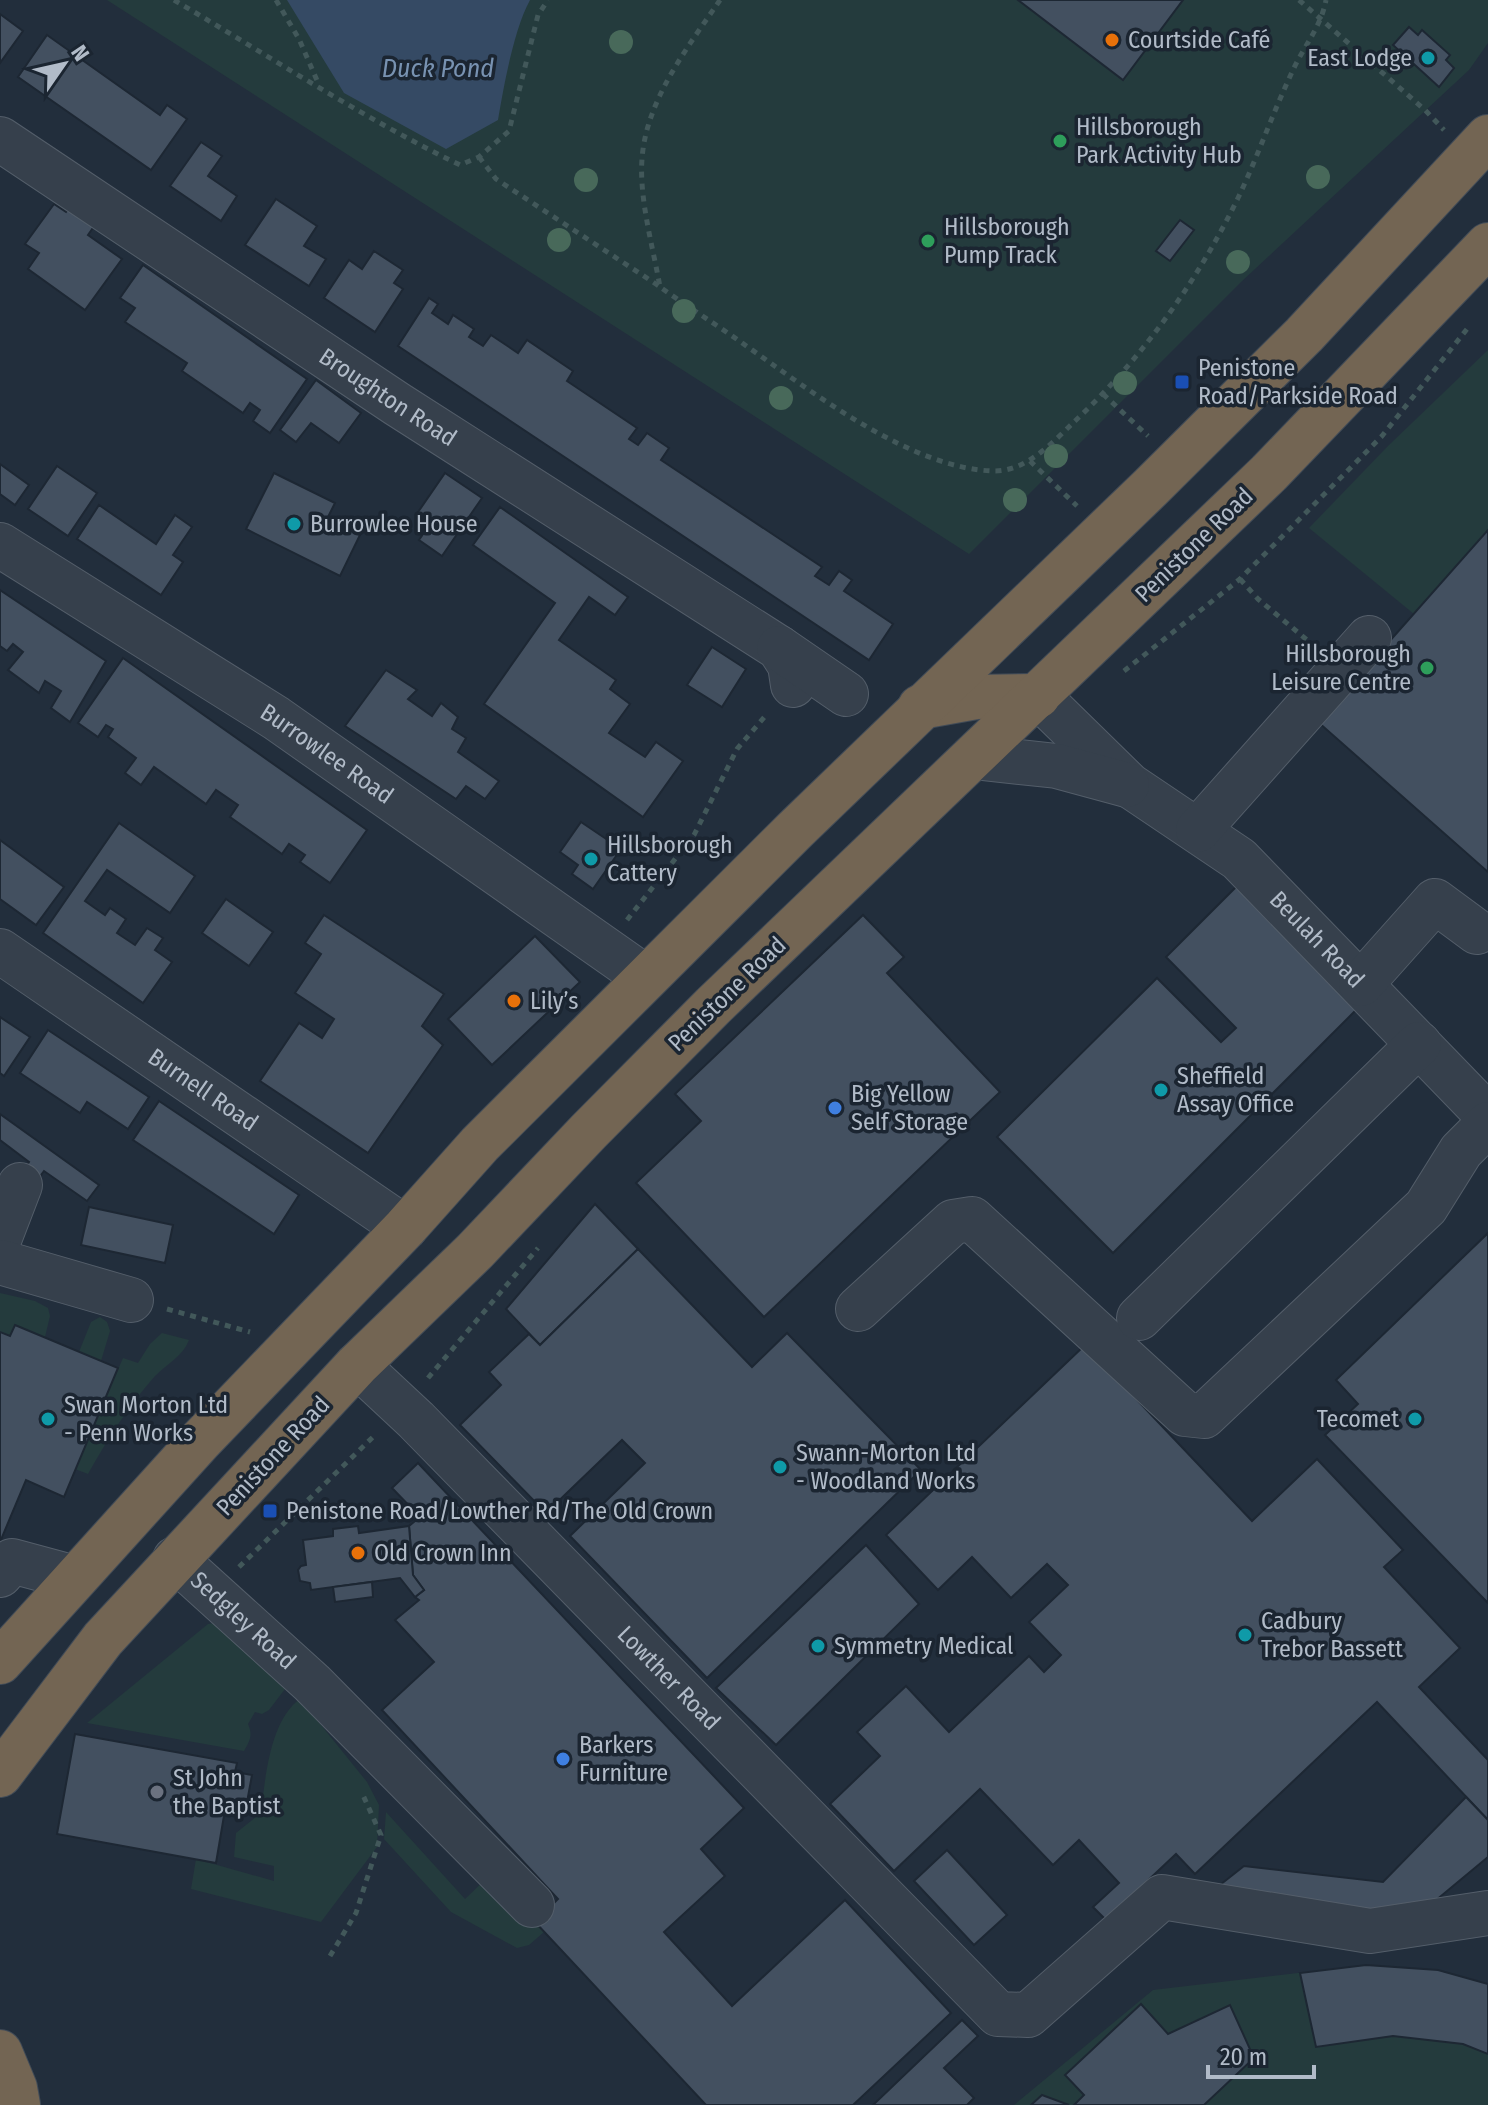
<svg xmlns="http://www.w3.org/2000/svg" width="1488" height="2105" font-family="'Fira Sans Condensed',sans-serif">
<rect width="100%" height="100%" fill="#222e3c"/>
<g fill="#243b3d">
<polygon points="107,0 1488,0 1488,43 1469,70 1241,282 969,554"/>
<polygon points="1488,350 1488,530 1414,614 1309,528 1388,446"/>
<polygon points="0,1293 35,1301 48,1308 50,1316 45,1337 16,1325 10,1336 0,1332"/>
<polygon points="100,1317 107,1322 110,1331 101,1361 79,1352 91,1322"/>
<path d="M162,1333L189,1340C183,1356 167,1364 155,1376C129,1405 107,1440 88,1474L75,1469L123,1358L138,1363L150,1344Z"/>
<path d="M220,1622L285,1689L269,1710L262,1714L255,1712L248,1724C253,1735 250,1741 244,1751L87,1723L208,1624Z"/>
<path d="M300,1699L367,1782L379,1805L377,1847L321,1922L191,1889L196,1859L274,1881V1866L234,1857L236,1833L261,1813C265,1779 270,1720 300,1699Z"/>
<polygon points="386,1812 465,1899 489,1876 544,1932 529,1945 517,1948 451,1912 384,1839"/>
<polygon points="1366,1965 1438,1970 1488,1984 1488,2105 1014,2105 1153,1990"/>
</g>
<path fill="#354a64" d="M287,0H530C514,29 504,85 498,120L446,149L344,93Z"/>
<g fill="#435060" stroke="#1d2733" stroke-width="2">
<polygon points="1018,0 1183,0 1123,80"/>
<polygon points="0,14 23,31 0,63"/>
<polygon points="1409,27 1418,35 1422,30 1450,55 1446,60 1454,68 1439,87 1393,45"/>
<polygon points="47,35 160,115 167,105 187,119 151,170 18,77"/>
<polygon points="201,142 222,156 208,176 237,196 221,221 170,186"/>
<polygon points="276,199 317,226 304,246 326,259 309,286 245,245"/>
<polygon points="54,204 66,212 72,204 97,222 88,235 122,259 85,310 28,269 39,253 25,244"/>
<polygon points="1180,220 1194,230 1170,261 1156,251"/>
<polygon points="374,251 403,270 394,283 403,289 375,332 324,298 349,260 362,269"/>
<polygon points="143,265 307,379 270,433 253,421 260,410 250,403 243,413 182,371 187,363 125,322 135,308 120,298"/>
<polygon points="429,298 438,304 432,313 448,324 453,315 474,329 469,337 483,346 491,335 518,353 527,340 573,371 567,381 637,428 629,439 638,445 647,433 669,448 661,460 822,567 815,576 829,585 839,571 852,580 844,591 893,624 869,660 398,346"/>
<polygon points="316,380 361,413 339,443 311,423 296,442 280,430"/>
<polygon points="0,464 29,485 15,505 0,494"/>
<polygon points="57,466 97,493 68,536 28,509"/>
<polygon points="274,473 335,503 327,519 360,535 340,576 246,529"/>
<polygon points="445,473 482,498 442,556 419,540 430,524 416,515"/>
<polygon points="99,505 156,544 175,515 192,527 173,555 183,562 161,595 77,539"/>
<polygon points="500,507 628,597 615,615 589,597 559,640 616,680 610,689 630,704 609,733 645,757 656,742 683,761 643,817 484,704 555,603 473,545"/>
<polygon points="1488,530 1488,872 1318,722"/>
<polygon points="0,590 106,661 70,722 51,708 61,691 45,681 39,693 8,670 23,652 13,644 7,651 0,646"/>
<polygon points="712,647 746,669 722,707 687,685"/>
<polygon points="123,658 367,830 330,883 300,862 305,855 289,844 282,854 230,817 238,805 216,790 206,804 154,767 141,785 125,773 136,758 108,737 113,729 106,725 98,737 78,723"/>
<polygon points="386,670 417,690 408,699 432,716 441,703 458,717 452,729 466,738 458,752 499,781 485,799 466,786 456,799 345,726"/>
<polygon points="581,822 621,849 593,889 572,874 578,865 560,852"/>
<polygon points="119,823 195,876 170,913 107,870 85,901 105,915 110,908 126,919 117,933 135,945 147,928 163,938 155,950 172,962 143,1003 43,933"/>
<polygon points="0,840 64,887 36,925 0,899"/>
<polygon points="1239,884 1360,1006 1113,1253 997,1137 1157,978 1221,1042 1236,1028 1166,957"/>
<polygon points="226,899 273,932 249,966 202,933"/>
<polygon points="324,915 444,994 422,1026 443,1045 368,1153 260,1081 299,1023 322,1038 334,1019 295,993 321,954 305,943"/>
<polygon points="863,915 904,957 887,973 1000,1092 764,1317 636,1183 701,1121 675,1094"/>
<polygon points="535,936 580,982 492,1065 448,1019"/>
<polygon points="0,1017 30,1037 4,1076 0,1073"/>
<polygon points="48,1030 149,1097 128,1129 87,1102 80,1113 20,1073"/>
<polygon points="159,1101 299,1195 274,1234 133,1140"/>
<polygon points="0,1114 99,1185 87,1201 44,1171 38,1179 24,1169 29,1162 0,1140"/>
<polygon points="595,1204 638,1249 540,1345 506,1309"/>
<polygon points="89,1207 173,1225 165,1263 81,1245"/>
<polygon points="1488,1233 1488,1603 1325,1435 1358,1404 1336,1380"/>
<polygon points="638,1249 752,1367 787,1333 921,1470 707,1678 570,1536 645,1463 622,1440 546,1513 460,1425 501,1385 489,1372 529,1334 540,1345"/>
<polygon points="15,1325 118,1368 64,1497 26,1480 0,1542 0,1332 10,1336"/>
<polygon points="1085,1345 1252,1521 1317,1459 1403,1550 1384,1567 1460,1648 1419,1687 1488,1760 1488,1820 1377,1702 1195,1874 1176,1854 1106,1920 1093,1907 1119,1883 1079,1840 1053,1865 980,1789 894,1871 830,1804 880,1756 857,1732 906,1686 949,1732 1029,1656 1044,1672 1061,1655 1029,1622 1068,1585 1047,1564 1011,1598 972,1557 938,1590 886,1535"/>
<polygon points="418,1463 744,1808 701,1849 725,1876 664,1932 732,2006 845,1900 951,2013 853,2105 706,2105 535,1922 558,1899 382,1710 434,1662 395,1620 419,1600 415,1597 424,1590 413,1575 409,1526 420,1517 392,1488"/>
<polygon points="358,1526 359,1533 409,1526 413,1575 424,1590 415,1597 400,1578 311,1590 310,1583 300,1581 298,1570 301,1566 306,1565 303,1540 333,1536 333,1529"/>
<polygon points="866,1545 919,1604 776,1745 716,1688"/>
<polygon points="372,1582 373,1597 335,1602 333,1587"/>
<polygon points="75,1734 237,1763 235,1772 252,1775 245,1813 225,1810 216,1863 57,1834"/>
<polygon points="1466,1797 1488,1820 1488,1857 1417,1916 1211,1892 1244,1866 1383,1882"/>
<polygon points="947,1850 1007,1915 974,1945 914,1881"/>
<polygon points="1366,1965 1438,1970 1488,1984 1488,2054 1463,2044 1393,2036 1316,2047 1300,1973"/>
<polygon points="1141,2004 1168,2034 1230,2005 1254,2058 1204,2105 1074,2105 1084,2095 1065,2075"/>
<polygon points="962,2020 978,2036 944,2068 974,2098 967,2105 873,2105"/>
<polygon points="1042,2095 1069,2105 1031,2105"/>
</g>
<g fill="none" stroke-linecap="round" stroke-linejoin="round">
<g stroke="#545e6a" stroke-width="46">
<g id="minor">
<path id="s1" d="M0,139L397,404L779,648L790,665L793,685"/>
<path id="s2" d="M0,545L276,718L645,977"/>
<polyline points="779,648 846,694"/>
<path id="s3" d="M1038,696L1129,785L1239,859L1488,1116"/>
<polyline points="973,757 1057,766 1127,785"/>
<polyline points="1198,830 1369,638"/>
<path id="s4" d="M0,951L405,1228"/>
<polyline points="1361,984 1435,901 1477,932"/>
<polyline points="0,1237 20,1185"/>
<polyline points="0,1262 131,1300"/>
<polyline points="858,1309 953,1222 972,1219 1185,1414 1204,1416 1426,1207 1461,1151 1488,1124"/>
<polyline points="1139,1318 1419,1044"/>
<path id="s5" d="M357,1365L416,1420L998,2014L1028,2015L1162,1897L1370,1931L1488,1913"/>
<path id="s6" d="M175,1559L312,1683L532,1905"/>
<polyline points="0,1575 12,1561 75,1578"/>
</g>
</g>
<g stroke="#414b57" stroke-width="46">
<g id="highway">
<polyline points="920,707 976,697 1038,696"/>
<polyline points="0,1662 200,1441 405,1228 480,1144 795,830 1151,487 1304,335 1488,137"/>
<polyline points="0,1775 103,1639 357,1365 475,1251 589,1131 713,1006 1269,473 1488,245"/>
<polyline points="0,2052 15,2088 18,2105"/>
</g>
</g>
<g stroke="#42585a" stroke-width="5" stroke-dasharray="6 6" stroke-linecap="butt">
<path d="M174,0C269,56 361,117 460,165L479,157L509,131L538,15L548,0"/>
<polyline points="276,0 299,39 319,85"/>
<path d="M720,0C688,47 646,100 642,159C639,199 653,247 660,287C688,307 717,325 745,345C811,391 912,470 995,471C1027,471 1054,441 1075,421C1143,357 1197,282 1238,198C1258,156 1273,112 1293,70C1304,46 1321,27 1326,0"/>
<polyline points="1299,0 1425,110 1444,130"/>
<polyline points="479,157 496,179 659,286"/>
<polyline points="1103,394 1148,436"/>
<polyline points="1030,461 1077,506"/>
<polyline points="1240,579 1258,599 1313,645"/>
<polyline points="1124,671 1240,579 1382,436 1467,329"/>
<polyline points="627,920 694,835 737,749 767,714"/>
<polyline points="167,1309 250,1332"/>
<polyline points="428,1378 538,1248"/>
<polyline points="239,1567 375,1435"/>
<polyline points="330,1956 356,1913 381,1835 362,1793"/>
</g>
<use href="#minor" stroke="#36404c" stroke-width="44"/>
<use href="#highway" stroke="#736553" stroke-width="44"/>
</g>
<g fill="#48695a">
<circle cx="621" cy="42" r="12"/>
<circle cx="1318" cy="177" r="12"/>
<circle cx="586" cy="180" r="12"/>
<circle cx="559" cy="240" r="12"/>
<circle cx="1238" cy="262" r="12"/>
<circle cx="684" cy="311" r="12"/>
<circle cx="1125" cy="383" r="12"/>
<circle cx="781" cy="398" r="12"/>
<circle cx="1056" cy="456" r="12"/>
<circle cx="1015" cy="500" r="12"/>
</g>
<g fill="#e8710a" stroke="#1b2531" stroke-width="3">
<circle cx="1112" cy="40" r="8"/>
<circle cx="514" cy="1001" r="8"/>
<circle cx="358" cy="1553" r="8"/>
</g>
<g fill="#0f9aa8" stroke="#1b2531" stroke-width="3">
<circle cx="1428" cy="58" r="8"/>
<circle cx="294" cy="524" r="8"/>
<circle cx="591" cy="859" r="8"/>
<circle cx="1161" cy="1090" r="8"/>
<circle cx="48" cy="1419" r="8"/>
<circle cx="1415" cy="1419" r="8"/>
<circle cx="780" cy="1467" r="8"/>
<circle cx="1245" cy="1635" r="8"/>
<circle cx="818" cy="1646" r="8"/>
</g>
<g fill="#2e9e5b" stroke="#1b2531" stroke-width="3">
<circle cx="1060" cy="141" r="8"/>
<circle cx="928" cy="241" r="8"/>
<circle cx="1427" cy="668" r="8"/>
</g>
<g fill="#1a4fb4" stroke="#1b2531" stroke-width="3">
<rect x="1174" y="374" width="16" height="16" rx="4"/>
<rect x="262" y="1503" width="16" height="16" rx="4"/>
</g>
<g fill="#3f7fe0" stroke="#1b2531" stroke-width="3">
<circle cx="835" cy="1108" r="8"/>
<circle cx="563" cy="1759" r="8"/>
</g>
<circle fill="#6b7280" stroke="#1b2531" stroke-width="3" cx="157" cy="1792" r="8"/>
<g text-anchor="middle" stroke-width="7" stroke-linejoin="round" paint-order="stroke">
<g font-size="24" fill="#b1bbc8" stroke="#1b2531" text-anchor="start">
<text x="1128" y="48">Courtside Café</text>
<text x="1412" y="66" text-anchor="end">East Lodge</text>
<text x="1076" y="135">Hillsborough<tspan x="1076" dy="28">Park Activity Hub</tspan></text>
<text x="944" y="235">Hillsborough<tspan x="944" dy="28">Pump Track</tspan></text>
<text x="1198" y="376">Penistone<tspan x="1198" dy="28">Road/Parkside Road</tspan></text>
<text x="310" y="532">Burrowlee House</text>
<text x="1411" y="662" text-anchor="end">Hillsborough<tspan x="1411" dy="28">Leisure Centre</tspan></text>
<text x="607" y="853">Hillsborough<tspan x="607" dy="28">Cattery</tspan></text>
<text x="530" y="1009">Lily’s</text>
<text x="1177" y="1084">Sheffield<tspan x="1177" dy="28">Assay Office</tspan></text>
<text x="851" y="1102">Big Yellow<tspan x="851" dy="28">Self Storage</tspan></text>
<text x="64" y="1413">Swan Morton Ltd<tspan x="64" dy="28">- Penn Works</tspan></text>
<text x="1399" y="1427" text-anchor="end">Tecomet</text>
<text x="796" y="1461">Swann-Morton Ltd<tspan x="796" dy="28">- Woodland Works</tspan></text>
<text x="286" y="1519">Penistone Road/Lowther Rd/The Old Crown</text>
<text x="374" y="1561">Old Crown Inn</text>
<text x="1261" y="1629">Cadbury<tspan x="1261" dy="28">Trebor Bassett</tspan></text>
<text x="834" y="1654">Symmetry Medical</text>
<text x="579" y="1753">Barkers<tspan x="579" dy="28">Furniture</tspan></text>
<text x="173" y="1786">St John<tspan x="173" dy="28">the Baptist</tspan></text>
</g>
<g font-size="24" fill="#b1bbc8" stroke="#1b2531">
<text dy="8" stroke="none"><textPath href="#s1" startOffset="466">Broughton Road</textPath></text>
<text transform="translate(1194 545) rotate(-44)" y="8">Penistone Road</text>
<text dy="8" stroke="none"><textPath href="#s2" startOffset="388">Burrowlee Road</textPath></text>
<text dy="8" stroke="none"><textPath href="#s3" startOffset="372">Beulah Road</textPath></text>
<text transform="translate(727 994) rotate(-44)" y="8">Penistone Road</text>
<text dy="8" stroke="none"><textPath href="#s4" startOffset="246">Burnell Road</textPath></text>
<text transform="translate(273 1456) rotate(-47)" y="8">Penistone Road</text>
<text dy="8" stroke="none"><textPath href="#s6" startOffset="92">Sedgley Road</textPath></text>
<text dy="8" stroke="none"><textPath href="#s5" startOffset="442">Lowther Road</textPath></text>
</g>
<g font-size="26" font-style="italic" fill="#7892b1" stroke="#1b2531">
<text x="438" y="77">Duck Pond</text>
</g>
</g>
<g transform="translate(64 64) rotate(56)" stroke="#1b2531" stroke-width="6" paint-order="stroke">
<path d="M0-6L14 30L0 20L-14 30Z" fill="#b1bbc8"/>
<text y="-12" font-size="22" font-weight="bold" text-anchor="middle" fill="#b1bbc8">N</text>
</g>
<path d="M1208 2065v12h106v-12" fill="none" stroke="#b1bbc8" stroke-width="4"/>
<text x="1220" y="2065" font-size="24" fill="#b1bbc8" stroke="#1b2531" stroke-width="6" paint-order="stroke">20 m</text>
</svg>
